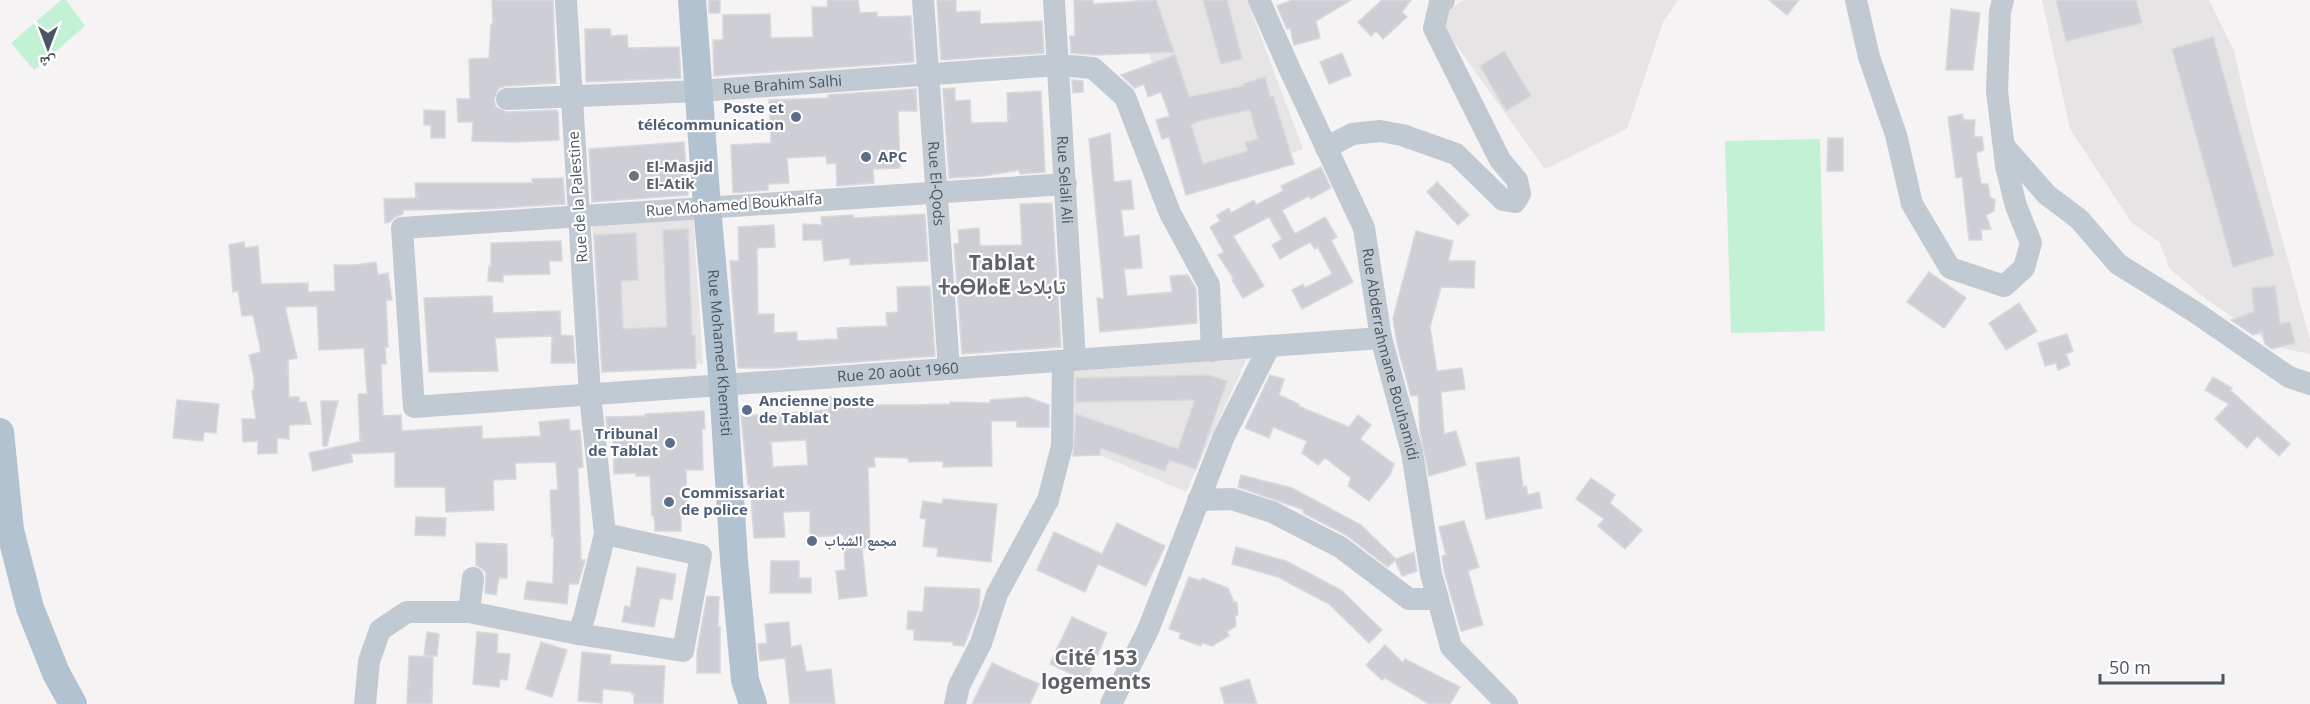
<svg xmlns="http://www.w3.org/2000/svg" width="2310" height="704" font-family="'Open Sans','Noto Naskh Arabic','Noto Sans Tifinagh',sans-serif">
<rect width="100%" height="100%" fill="#f5f3f3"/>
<g fill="#e6e4e5">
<polygon points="1132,0 1247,0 1303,149 1192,190"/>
<polygon points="1464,0 1678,0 1663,22 1627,129 1545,169 1436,17"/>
<polygon points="2042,0 2209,0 2234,51 2252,129 2310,340 2310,354 2277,347 2207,300 2170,269 2159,242 2132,223 2070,129"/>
<polygon points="693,215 703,364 602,371 592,222"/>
<polygon points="1247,358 1186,492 1072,443 1070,365"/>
</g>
<g fill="#c3f1d5">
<polygon points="61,0 66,0 85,26 34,70 11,43"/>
<polygon points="1820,139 1825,331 1731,333 1725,141"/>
</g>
<g fill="#cdcfd5" stroke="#d7d9de" stroke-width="1.5" fill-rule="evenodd">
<polygon points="492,0 553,0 556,83 506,86 499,88 494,99 496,107 507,112 556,110 558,112 559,140 514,142 472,141 473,122 458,122 457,99 470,99 469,59 489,58 491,24 493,24"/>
<rect x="709" y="0" width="11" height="13"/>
<polygon points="827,0 858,0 860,13 877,12 877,17 911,16 914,62 714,76 713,40 723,40 723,15 770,14 771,38 813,37 812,7 828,7"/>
<polygon points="937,0 956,0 956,12 980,11 980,24 1042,21 1044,53 941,60"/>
<polygon points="1074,0 1093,0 1093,4 1156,0 1174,52 1094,55 1071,53 1070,36 1075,36"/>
<polygon points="1203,0 1227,0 1242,59 1221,64"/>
<polygon points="1292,0 1351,0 1316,21 1320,38 1294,45 1290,28 1287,29 1277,6"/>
<polygon points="1382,0 1411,0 1402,12 1407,17 1383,39 1376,31 1371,36 1358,22"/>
<polygon points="1769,0 1799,0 1787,15"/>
<polygon points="2056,0 2136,0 2142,23 2066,41"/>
<polygon points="1951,9 1980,13 1973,70 1946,70"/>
<polygon points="585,29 610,29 611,36 627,35 628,48 679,47 681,78 586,82"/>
<polygon points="2213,37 2274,255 2233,267 2172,49"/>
<polygon points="1504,51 1531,96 1506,111 1480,66"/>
<polygon points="1342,53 1351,75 1329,84 1320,62"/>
<path d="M1175,55L1189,97L1244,86L1243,84L1265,77L1270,97L1273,96L1294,164L1186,195L1169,137L1162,139L1156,120L1170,116L1161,92L1148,97L1144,84L1135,88L1121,75ZM1250,110L1258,139L1245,143L1248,151L1203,164L1191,125L1198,121Z"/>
<polygon points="1072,80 1083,81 1083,92 1073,93"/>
<polygon points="955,88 955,101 970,100 971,123 1008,122 1007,93 1041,91 1045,172 1020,174 1019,170 984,176 949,178 943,89"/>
<polygon points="916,89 917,111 898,111 900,168 873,169 874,183 837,186 836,163 827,164 826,156 787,158 789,183 768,184 768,190 733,193 731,145 771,143 769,100 828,98 828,95"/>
<polygon points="424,110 445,111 445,138 431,138 431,125 424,125"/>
<polygon points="1962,114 1964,120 1975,120 1974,137 1982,137 1984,150 1976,153 1981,184 1988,184 1990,197 1995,200 1994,211 1986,215 1991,229 1981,230 1982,240 1969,240 1962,177 1956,178 1948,117"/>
<polygon points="1110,133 1114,182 1131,180 1134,209 1121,210 1124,237 1139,235 1142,268 1124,269 1127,296 1172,292 1170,276 1188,275 1196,289 1197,323 1100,332 1097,298 1104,299 1089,139"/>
<polygon points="1828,138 1843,138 1843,171 1827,171"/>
<polygon points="684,142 688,195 592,202 589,149"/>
<polygon points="1321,167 1331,188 1311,199 1309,196 1282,210 1295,234 1325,217 1337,237 1331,240 1353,282 1302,309 1292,290 1303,284 1305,288 1332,274 1318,247 1315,249 1310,242 1280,259 1272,245 1282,239 1269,217 1233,236 1264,286 1243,298 1232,280 1234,279 1218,255 1224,252 1210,227 1220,221 1217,215 1229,208 1231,213 1254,200 1256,205 1283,191 1281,186"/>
<polygon points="563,178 565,204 486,209 403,210 403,214 395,217 390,222 385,223 384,199 416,198 415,183 533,183 532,179"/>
<polygon points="1437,182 1469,215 1458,225 1427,192"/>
<polygon points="1052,203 1061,347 962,354 954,244 959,243 958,230 979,228 980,246 1022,245 1020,204"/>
<polygon points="925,214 928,261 850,265 850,258 824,261 822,240 803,240 803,224 822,225 821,217 853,215 854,218"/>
<polygon points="774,225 775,247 757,248 758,314 774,314 774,333 797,332 797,341 838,339 837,328 887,326 886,313 898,312 897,287 930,286 935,356 775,368 738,368 730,261 739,261 738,227"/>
<polygon points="688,229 692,335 695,335 696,368 602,372 594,235 636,233 638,280 621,281 623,329 667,327 663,230"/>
<polygon points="1416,231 1453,241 1448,261 1475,261 1474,288 1441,287 1430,327 1437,371 1462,368 1465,389 1441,392 1444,434 1456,431 1466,465 1429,476 1420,432 1418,395 1411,396 1398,348 1393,318"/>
<polygon points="561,241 562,261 549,261 550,274 503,275 503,282 488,281 489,266 491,267 491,243"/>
<polygon points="244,242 245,248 258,246 261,284 308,283 308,292 335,291 334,265 355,265 376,262 378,275 388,273 392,300 386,300 388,347 385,347 386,364 381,364 383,416 401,415 402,431 482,426 482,439 541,436 539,422 569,419 570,431 580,430 583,467 578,468 581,560 585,560 578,584 569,584 567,604 524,599 527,581 553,584 554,537 552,537 550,490 558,490 556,462 515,463 516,479 493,480 494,510 446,512 445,487 395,487 395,452 351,454 353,462 313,471 309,453 363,441 360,440 358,394 367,394 364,348 319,350 317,306 285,307 297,358 288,360 289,397 299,397 299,402 306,402 311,424 289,425 289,439 277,438 277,453 258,454 258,441 243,442 242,419 256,419 252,391 254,390 254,377 249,355 261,352 253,315 242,316 238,291 233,292 229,245"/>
<polygon points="1929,272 1966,298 1944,328 1907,302"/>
<polygon points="2275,286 2280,324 2290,322 2295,343 2272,349 2265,344 2262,332 2253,335 2231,320 2254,312 2252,288"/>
<polygon points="492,296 493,313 560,311 561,335 573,336 575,363 551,363 552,336 495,338 498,371 429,372 424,298"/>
<polygon points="2019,303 2037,331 2006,350 1989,323"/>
<polygon points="2067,334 2073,351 2066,354 2070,365 2058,370 2056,363 2045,366 2038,343"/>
<polygon points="1209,375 1227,381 1196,469 1169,460 1165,471 1100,448 1100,455 1073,456 1076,414 1178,449 1195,400 1076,402 1076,378"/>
<polygon points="1270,375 1284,379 1279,395 1299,404 1298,406 1349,427 1358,415 1371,425 1360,439 1394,464 1390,475 1369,501 1348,486 1351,478 1325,458 1318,465 1302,453 1307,441 1273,427 1269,438 1245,428"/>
<polygon points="2213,377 2232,388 2230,390 2290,444 2279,456 2257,436 2247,448 2215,419 2229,404 2205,390"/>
<path d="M829,397H871L872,405H910L950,404V402L990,403V400L1027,397L1049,405V427H1017V421H991L992,466L943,467V461L909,462L908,458L874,457L875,467H868L870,548H862L867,596L839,599L836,571L845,570L844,535L810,537V511L783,512L785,537L754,538L750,485H748L741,416L829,410ZM806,440L808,465L773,467L771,442Z"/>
<polygon points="177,400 219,404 216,433 204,432 203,441 173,438"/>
<polygon points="321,401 338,401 327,446 323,446"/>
<polygon points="704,411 705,429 702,429 703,470 686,470 687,512 681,512 681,531 655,531 654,516 652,516 650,476 636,476 636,473 614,474 613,435 608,435 606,417 645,416 645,414"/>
<polygon points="1519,457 1523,487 1526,486 1528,495 1539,492 1542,508 1486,519 1476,463"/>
<polygon points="1241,475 1292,488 1361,525 1396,559 1414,552 1417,571 1402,576 1395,560 1388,567 1346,535 1303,513 1304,510 1238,487"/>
<polygon points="1591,478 1615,495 1610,503 1642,530 1625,549 1598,526 1604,519 1576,499"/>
<polygon points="943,499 997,504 991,562 937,556 938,548 923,546 926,519 920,518 923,501 942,504"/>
<polygon points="416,517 446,518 445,536 415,535"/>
<polygon points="1464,521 1479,567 1468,571 1483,625 1461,631 1444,571 1442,556 1446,555 1439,527"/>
<polygon points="1117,523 1165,546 1146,586 1098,564 1085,592 1037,570 1054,532 1102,554"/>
<polygon points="476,543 507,544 507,578 499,578 496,595 485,593 486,573 481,568 476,565"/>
<polygon points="1236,547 1286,561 1341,590 1382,630 1369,643 1329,604 1278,577 1232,564"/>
<polygon points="771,561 799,561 799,578 811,578 811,593 770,593"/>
<polygon points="637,567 676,574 672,600 660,598 654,627 622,622 625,606 630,607"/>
<polygon points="1189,577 1201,581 1202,578 1228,588 1234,602 1237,602 1238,615 1235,616 1236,626 1227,632 1229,636 1212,646 1203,643 1200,646 1179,638 1181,633 1169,629"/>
<polygon points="925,587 980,589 979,607 964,646 953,645 953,642 914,640 914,630 907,629 908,611 923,612"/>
<polygon points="707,596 719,597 718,627 720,627 720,673 697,673 697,652"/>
<polygon points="1072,617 1107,633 1086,681 1050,664"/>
<polygon points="789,622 791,647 801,645 806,672 831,669 835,704 790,704 785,658 760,661 758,644 767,643 765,624"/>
<polygon points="427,632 439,634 437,656 424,655"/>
<polygon points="477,632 498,634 497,653 510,654 507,680 500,679 499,687 473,684"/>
<polygon points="541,642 567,650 552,697 526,689"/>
<polygon points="1385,645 1403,663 1405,659 1460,687 1450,704 1429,704 1385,678 1382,680 1366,665"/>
<polygon points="582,652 611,655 610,664 665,666 663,704 634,704 634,694 632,694 632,692 603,689 602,703 578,701"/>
<polygon points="409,656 433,657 432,704 407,704"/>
<polygon points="992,663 1039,684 1030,704 972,704"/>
<polygon points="1249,679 1257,704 1225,704 1220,688"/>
</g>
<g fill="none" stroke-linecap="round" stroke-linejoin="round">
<g stroke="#c1cad2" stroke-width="22">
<path id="s1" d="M923,0L949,369"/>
<path id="s2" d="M1054,0L1075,360"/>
<path id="s3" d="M1259,0L1290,70L1364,228L1381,338L1412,452L1431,574L1451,647L1507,704"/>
<polyline points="1856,0 1869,57 1896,135 1912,204 1950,268 2004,286 2024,268 2031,243 2016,206 2006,166 1997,91 2000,12 2003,0"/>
<path id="s4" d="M507,99L699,91L1058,65L1093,68L1125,97L1170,213L1209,285L1212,351"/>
<polyline points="2004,146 2047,195 2079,219 2118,264 2195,312 2289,377 2310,384"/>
<polyline points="1326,148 1352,134 1380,131 1402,135 1456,154 1503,200 1515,202 1520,194 1517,180 1500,160 1434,28 1440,2 1444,0"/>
<path id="s5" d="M1066,184L402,228L414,407L1381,338"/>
<polyline points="1198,500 1232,499 1272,512 1340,547 1409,599 1438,599"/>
<polyline points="473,578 469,612 578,634 584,618 605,534 590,395 566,0"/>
<polyline points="578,634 683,651 701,555 605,534"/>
<polyline points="365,704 369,661 380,630 407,612 469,612"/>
<polyline points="955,704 959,686 981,643 997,594 1048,500 1062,446 1063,361"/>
<polyline points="1111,704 1148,630 1224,436 1269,347"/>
</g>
<g stroke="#b3c2d1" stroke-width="28">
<path id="s6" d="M692,0L707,207L723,385L734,560L745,680L753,704"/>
<polyline points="0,432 10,530 30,608 56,673 73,704"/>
</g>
</g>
<g fill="#5c6f8a" stroke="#fff" stroke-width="2">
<circle cx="796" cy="117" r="6"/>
<circle cx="866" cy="157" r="6"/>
<circle cx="747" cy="410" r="6"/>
<circle cx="670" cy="443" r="6"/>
<circle cx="669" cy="502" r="6"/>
<circle cx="812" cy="541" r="6"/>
</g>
<circle fill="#6b7280" stroke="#fff" stroke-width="2" cx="634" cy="176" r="6"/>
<g text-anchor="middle" stroke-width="4.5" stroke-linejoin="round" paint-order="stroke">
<g font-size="15" fill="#4a5661" stroke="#fff">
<text dy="5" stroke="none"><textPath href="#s4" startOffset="276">Rue Brahim Salhi</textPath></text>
<text dy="5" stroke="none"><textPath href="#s2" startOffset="180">Rue Selali Ali</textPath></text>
<text dy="5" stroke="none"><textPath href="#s1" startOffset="184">Rue El-Qods</textPath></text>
<text transform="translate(578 197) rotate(-94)" y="5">Rue de la Palestine</text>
<text transform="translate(734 205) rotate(-4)" y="5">Rue Mohamed Boukhalfa</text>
<text dy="5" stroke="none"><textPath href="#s6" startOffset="354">Rue Mohamed Khemisti</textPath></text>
<text dy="5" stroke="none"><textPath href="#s3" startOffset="380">Rue Abderrahmane Bouhamidi</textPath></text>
<text dy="5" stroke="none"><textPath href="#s5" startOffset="1330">Rue 20 août 1960</textPath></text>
</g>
<g font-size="15" font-weight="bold" fill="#4e5e75" stroke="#fff" text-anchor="start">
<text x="784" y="113" text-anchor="end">Poste et<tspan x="784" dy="17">télécommunication</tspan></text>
<text x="878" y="162">APC</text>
<text x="759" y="406">Ancienne poste<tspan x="759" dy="17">de Tablat</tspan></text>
<text x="658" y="439" text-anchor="end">Tribunal<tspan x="658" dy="17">de Tablat</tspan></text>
<text x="681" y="498">Commissariat<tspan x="681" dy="17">de police</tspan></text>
<text x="824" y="546">مجمع الشباب</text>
</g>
<g font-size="15" font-weight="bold" fill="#5b616d" stroke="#fff" text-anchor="start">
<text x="646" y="172">El-Masjid<tspan x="646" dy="17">El-Atik</tspan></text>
</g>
<g font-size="21" font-weight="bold" fill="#5f6368" stroke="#fff">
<text x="1002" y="270">Tablat<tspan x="1002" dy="24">ⵜⴰⴱⵍⴰⵟ تابلاط</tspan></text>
<text x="1096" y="665">Cité 153<tspan x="1096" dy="24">logements</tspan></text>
</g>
</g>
<g transform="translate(48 48) rotate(180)" stroke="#ffffff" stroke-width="4.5" paint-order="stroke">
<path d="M0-4.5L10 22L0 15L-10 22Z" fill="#4a5661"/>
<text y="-9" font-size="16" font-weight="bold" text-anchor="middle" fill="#4a5661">ش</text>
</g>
<path d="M2100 674v9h123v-9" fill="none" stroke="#4a5661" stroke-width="3"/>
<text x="2109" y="674" font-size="18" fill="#4a5661" stroke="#ffffff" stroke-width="4.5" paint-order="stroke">50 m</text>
</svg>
